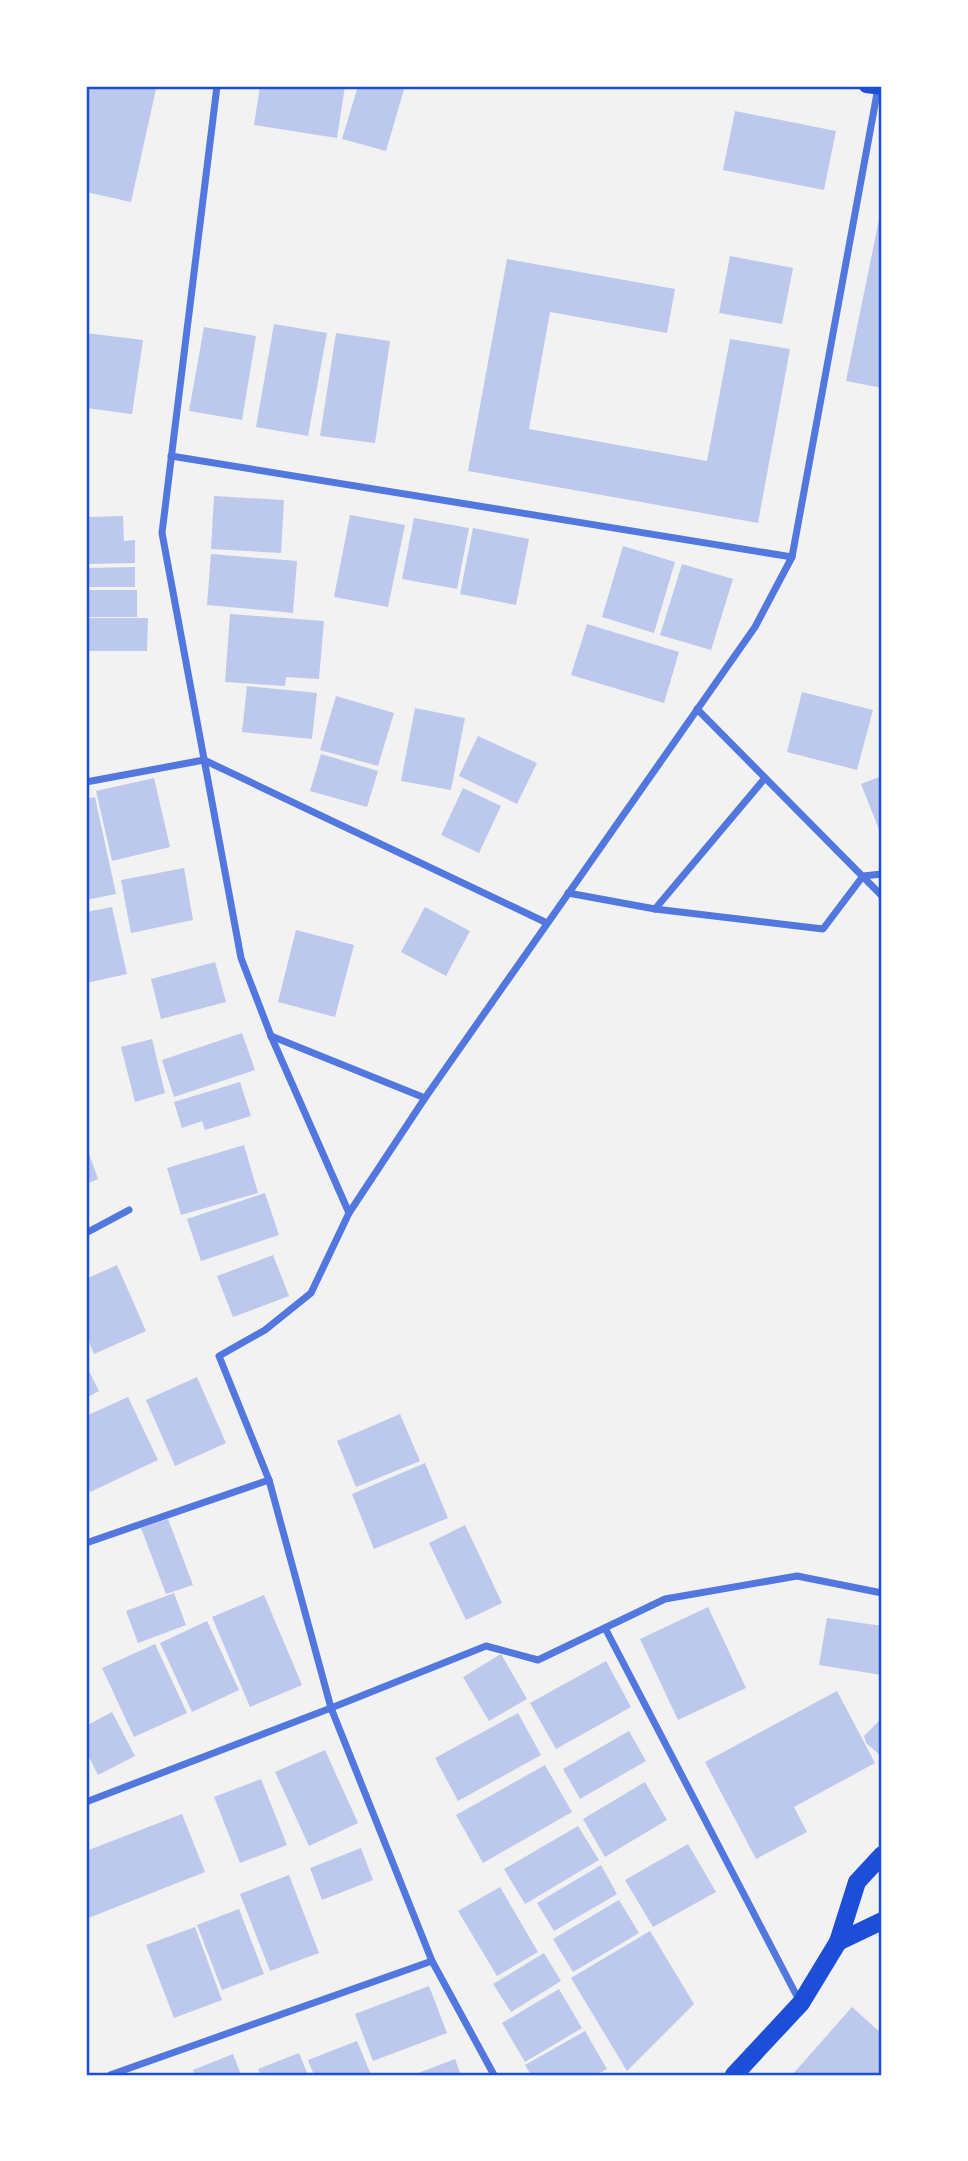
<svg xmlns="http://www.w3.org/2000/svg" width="968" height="2161" font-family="'IBM Plex Sans',sans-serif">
<rect width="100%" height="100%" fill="#f2f2f2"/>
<g fill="#bdc9ec">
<polygon points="86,86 144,86 156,89 131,202 86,192"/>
<polygon points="260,86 345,86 337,138 254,125"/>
<polygon points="358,86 405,86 386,151 342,139"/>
<polygon points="735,111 836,131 824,190 723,170"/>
<polygon points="881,210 882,210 882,388 846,381"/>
<polygon points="730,256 793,268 782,324 719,313"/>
<polygon points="507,259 675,289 667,333 550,312 529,429 707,461 730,339 790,349 758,523 468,471"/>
<polygon points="274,324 327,333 308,436 256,427"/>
<polygon points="204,327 256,336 242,420 189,411"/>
<polygon points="86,333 143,340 132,414 86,408"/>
<polygon points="336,333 390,341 375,443 320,436"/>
<polygon points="214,496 284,500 281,553 211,549"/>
<polygon points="350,515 405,525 388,607 334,597"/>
<polygon points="123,516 124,541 135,540 135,563 86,564 86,517"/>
<polygon points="414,518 469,528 457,589 402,579"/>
<polygon points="473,528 529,539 516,605 460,594"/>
<polygon points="623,546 675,562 654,633 602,617"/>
<polygon points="211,554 297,561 293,613 207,605"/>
<polygon points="682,564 733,579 711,650 660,635"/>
<polygon points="135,567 135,587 86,587 86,568"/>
<rect x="86" y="590" width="51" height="27"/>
<polygon points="230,614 324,621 319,679 286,677 285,686 225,682"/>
<polygon points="86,618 148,618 147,651 86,651"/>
<polygon points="587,624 679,652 664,703 571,675"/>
<polygon points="247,686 317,693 312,739 242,732"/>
<polygon points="802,692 873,710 857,770 787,752"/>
<polygon points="336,696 394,713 378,766 320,750"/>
<polygon points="415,708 465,718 451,790 401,781"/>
<polygon points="478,736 537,763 517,804 459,776"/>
<polygon points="321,754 378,771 367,807 310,791"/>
<polygon points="882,776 882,837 861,784"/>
<polygon points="154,778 170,847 112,861 96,791"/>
<polygon points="463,788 501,806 479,853 441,835"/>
<polygon points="95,797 116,894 86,900 86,799"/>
<polygon points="184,868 193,920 131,933 121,880"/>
<polygon points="112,907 127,974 86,983 86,912"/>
<polygon points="425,907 470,931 446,976 401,952"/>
<polygon points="296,930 354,945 335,1017 278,1002"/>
<polygon points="215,962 226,1002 161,1019 151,979"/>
<polygon points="242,1033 255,1070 174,1097 162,1060"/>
<polygon points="152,1039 165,1093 135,1102 121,1047"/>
<polygon points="240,1082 251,1116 205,1130 202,1121 182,1128 174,1102"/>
<polygon points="86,1145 98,1179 86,1184"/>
<polygon points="244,1145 258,1193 181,1215 167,1168"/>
<polygon points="265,1193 279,1235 201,1261 187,1219"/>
<polygon points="273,1255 289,1296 233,1317 217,1276"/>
<polygon points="117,1265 146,1331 94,1354 86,1334 86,1279"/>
<polygon points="86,1365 99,1391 86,1398"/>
<polygon points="197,1377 226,1443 175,1466 146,1400"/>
<polygon points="128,1397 158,1460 90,1492 86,1483 86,1416"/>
<polygon points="400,1414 420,1461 356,1487 337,1441"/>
<polygon points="425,1463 448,1518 374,1549 352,1494"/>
<polygon points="168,1519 193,1585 166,1594 141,1528"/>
<polygon points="465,1525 502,1603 466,1620 429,1543"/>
<polygon points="174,1593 186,1625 138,1643 126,1611"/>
<polygon points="264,1595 302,1685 250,1707 212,1617"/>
<polygon points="708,1607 746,1688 678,1720 640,1639"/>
<polygon points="827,1618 882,1626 882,1675 819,1665"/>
<polygon points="207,1621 239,1690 192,1712 160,1643"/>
<polygon points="155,1644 187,1713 134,1737 102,1668"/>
<polygon points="501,1654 527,1699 489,1721 463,1677"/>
<polygon points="606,1661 631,1707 556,1749 530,1703"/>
<polygon points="837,1691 875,1763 794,1807 807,1832 756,1859 705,1762"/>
<polygon points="112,1712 135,1756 98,1775 86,1751 86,1726"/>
<polygon points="518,1713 541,1755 458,1801 435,1758"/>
<polygon points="882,1718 882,1757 866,1743 864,1736"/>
<polygon points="629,1731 646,1761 580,1799 563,1769"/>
<polygon points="325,1750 358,1823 309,1846 275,1772"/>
<polygon points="545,1765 572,1812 483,1863 456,1815"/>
<polygon points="261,1779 287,1845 240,1863 214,1797"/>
<polygon points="645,1782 667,1820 605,1857 583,1819"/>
<polygon points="182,1814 205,1872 86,1919 86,1851"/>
<polygon points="578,1826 599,1860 525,1904 504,1869"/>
<polygon points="688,1844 716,1892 653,1927 625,1880"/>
<polygon points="361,1848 373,1880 322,1900 310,1868"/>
<polygon points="601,1865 617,1894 554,1931 537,1903"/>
<polygon points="289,1875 319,1953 270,1971 240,1894"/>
<polygon points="500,1887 538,1952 497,1976 458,1911"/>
<polygon points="619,1900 639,1933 573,1972 553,1939"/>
<polygon points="239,1909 264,1974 222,1990 197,1925"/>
<polygon points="195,1927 222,2000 174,2018 146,1945"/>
<polygon points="650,1931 694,2004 627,2071 571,1978"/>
<polygon points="544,1953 561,1981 511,2012 493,1984"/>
<polygon points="429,1986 447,2033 373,2061 355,2014"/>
<polygon points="559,1989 582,2028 525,2062 502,2023"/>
<polygon points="852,2007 882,2034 882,2075 792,2075"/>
<polygon points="585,2031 607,2069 596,2075 531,2075 525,2065"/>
<polygon points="357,2041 371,2075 314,2075 308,2060"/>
<polygon points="299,2053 308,2075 261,2075 258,2069"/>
<polygon points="233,2054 241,2075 195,2075 193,2070"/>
<polygon points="455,2059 461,2075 413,2075"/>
</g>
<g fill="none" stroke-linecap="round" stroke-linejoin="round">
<g stroke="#5277de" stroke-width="7">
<polyline points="217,86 162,533 241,958 271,1036 349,1213"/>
<polyline points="171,456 792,557"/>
<polyline points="697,709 882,896"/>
<polyline points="86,782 204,760 547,923"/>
<polyline points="568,893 655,909 823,929 863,876 882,874"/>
<polyline points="655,909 765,778"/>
<polyline points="271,1036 425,1098"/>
<polyline points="86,1233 129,1210"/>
<polyline points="86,1543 269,1480"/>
<polyline points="605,1628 800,2002"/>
<polyline points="86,1802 331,1708 486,1646 538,1660 665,1599 797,1576 882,1593"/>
<polyline points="110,2075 432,1961"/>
<polyline points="494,2075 432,1961 331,1708 269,1480 219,1356 265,1330 311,1293 349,1213 425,1098 755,627 792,557 878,88"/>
</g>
<polyline stroke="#1d4ed8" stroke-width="14" points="866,86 882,88"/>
<g stroke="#1d4ed8" stroke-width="18">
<polyline points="838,1942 882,1921"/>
<polyline points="734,2075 801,2003 838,1942 857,1882 882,1855"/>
</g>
</g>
<rect width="968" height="2161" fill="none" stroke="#ffffff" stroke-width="175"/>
<rect x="88" y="88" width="792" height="1986" fill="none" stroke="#1d4ed8" stroke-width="2.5"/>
</svg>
